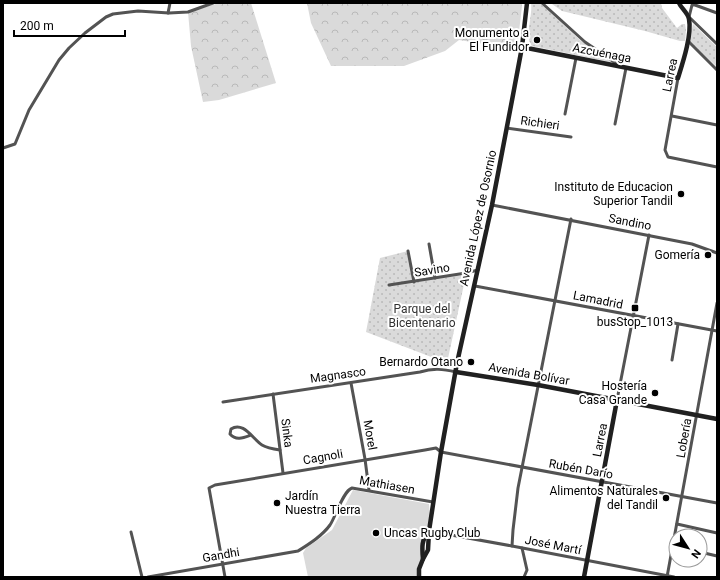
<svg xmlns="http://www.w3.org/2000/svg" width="720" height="580" font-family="Roboto,sans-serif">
<defs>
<pattern id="grass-dots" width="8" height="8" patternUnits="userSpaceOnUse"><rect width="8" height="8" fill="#dadada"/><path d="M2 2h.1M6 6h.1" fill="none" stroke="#b9b9b9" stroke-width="1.8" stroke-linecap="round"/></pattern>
<pattern id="forest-crowns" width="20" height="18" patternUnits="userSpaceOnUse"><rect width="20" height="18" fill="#dadada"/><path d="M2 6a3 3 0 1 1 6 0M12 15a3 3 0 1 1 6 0" fill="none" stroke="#b9b9b9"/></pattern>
</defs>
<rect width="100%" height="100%" fill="#fff"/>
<g fill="url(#grass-dots)">
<path d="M531,3H540L580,40L615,63L532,46C524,38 533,15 531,3Z"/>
<polygon points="553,3 661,3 662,8 677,28 682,24 685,24 686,30 685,41 680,41 645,31 562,11 552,4"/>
<polygon points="693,24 717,47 717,67 689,41"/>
<polygon points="408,251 414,281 466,275 447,363 366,332 380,258"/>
</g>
<g fill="url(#forest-crowns)">
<polygon points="219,3 251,3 276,83 219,100 203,102 191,46 188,12"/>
<polygon points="307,3 522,3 522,6 517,49 459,40 445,51 404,66 331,66 311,23"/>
</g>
<polygon fill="#dadada" points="353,490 429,504 430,515 427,529 423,537 421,559 417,577 308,577 303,553 306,548 332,530"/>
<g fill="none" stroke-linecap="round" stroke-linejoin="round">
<g stroke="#535353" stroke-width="3">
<polyline points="542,3 585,42 620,66"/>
<polyline points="168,13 170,3"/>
<polyline points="717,13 695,5 692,5 689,17 717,44"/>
<polyline points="688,41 717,70"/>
<polyline points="678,78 665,150 668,157 717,167"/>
<polyline points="565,114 576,58"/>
<polyline points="672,116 717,125"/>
<polyline points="615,124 626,68"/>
<polyline points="507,128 571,137"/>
<polyline points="3,148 15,144 29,110 59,60 69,48 85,33 106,17 113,14 138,11 169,13 188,12 213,3"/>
<polyline points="492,205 692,244 717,253"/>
<polyline points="429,244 435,278"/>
<polyline points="408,251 414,282"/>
<polyline points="389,285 466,273 478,270"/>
<polyline points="475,286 717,331"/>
<polyline points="672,360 678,324"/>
<polyline points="351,383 365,459 369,490"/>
<polyline points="273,394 283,473"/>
<polyline points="617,400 649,235"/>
<path d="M223,402L420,372C433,368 443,369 456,372"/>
<path d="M251,435C243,438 236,441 230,434L231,429C243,421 252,438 262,445C267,448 273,449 280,450"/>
<polyline points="677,524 717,533"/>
<polyline points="429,531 512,546 674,577"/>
<polyline points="131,532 142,577"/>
<polyline points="512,546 513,530 518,488 571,219"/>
<polyline points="522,548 527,570 524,577"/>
<polyline points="700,552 717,556"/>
<path d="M148,577L298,551C309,544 322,536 330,525C336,516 343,491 352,488L433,502"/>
<polyline points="225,577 209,488 215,485 425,450 436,448 441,452 717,503"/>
<polyline points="667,577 717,303"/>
</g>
<g stroke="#202020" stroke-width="4.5">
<path d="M522,47L678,78C683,62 692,35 689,19C688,13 681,8 679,3"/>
<polyline points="456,372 538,385 717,419"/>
<path d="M423,559C422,548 421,540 429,531"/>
<polyline points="419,577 419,569 423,559 428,550 429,531 441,452 457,363 492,205 513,95 522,47 527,3"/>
<polyline points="584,577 617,400"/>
</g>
</g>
<g fill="#000" stroke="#fff" stroke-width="1.5">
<circle cx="537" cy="40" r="4"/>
<circle cx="681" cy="194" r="4"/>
<circle cx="708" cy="255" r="4"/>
<rect x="631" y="304" width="8" height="8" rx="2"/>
<circle cx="471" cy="362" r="4"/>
<circle cx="655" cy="393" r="4"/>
<circle cx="666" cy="498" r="4"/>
<circle cx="277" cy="503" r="4"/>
<circle cx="376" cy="533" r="4"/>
</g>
<g text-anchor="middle" stroke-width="4" stroke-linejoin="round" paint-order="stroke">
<g font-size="12" fill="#000" stroke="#fff" text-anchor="end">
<text x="529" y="37">Monumento a<tspan x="529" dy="14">El Fundidor</tspan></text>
<text x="673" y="191">Instituto de Educacion<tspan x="673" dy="14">Superior Tandil</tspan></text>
<text x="700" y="259">Gomería</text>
<text x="635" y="326" text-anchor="middle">busStop_1013</text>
<text x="463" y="366">Bernardo Otano</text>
<text x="647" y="390">Hostería<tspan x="647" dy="14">Casa Grande</tspan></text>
<text x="658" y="495">Alimentos Naturales<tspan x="658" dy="14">del Tandil</tspan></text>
<text x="285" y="500" text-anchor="start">Jardín<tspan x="285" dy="14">Nuestra Tierra</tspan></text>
<text x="384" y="537" text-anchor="start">Uncas Rugby Club</text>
</g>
<g font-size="12" fill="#000" stroke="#fff">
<text transform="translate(602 53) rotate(11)" y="4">Azcuénaga</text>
<text transform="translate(670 75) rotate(-78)" y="4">Larrea</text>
<text transform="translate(540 123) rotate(8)" y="4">Richieri</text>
<text transform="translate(478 218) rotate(-78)" y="4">Avenida López de Osornio</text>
<text transform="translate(630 222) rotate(11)" y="4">Sandino</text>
<text transform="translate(432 270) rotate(-9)" y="4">Savino</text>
<text transform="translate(598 300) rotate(11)" y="4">Lamadrid</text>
<text transform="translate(529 374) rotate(10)" y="4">Avenida Bolívar</text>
<text transform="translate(338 375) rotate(-8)" y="4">Magnasco</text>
<text transform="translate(287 433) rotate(83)" y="4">Sinka</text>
<text transform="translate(370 435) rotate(80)" y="4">Morel</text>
<text transform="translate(684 438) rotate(-80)" y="4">Lobería</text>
<text transform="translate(600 440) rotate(-79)" y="4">Larrea</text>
<text transform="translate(323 457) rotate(-10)" y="4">Cagnoli</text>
<text transform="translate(581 469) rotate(10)" y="4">Rubén Darío</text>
<text transform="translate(387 485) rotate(10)" y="4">Mathiasen</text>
<text transform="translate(553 545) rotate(11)" y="4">José Martí</text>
<text transform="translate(221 555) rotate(-10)" y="4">Gandhi</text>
</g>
<g font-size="12" fill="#313131" stroke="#fff">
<text x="422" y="313">Parque del<tspan x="422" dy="14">Bicentenario</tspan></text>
</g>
</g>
<rect width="720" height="580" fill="none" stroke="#000000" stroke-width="8"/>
<g transform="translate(688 548) rotate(126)"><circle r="19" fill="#ffffff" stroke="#999999"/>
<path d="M0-3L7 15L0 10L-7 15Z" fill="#000000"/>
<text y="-6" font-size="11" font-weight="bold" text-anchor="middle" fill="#000000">N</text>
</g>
<path d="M14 30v6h111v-6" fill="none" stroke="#000000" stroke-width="2"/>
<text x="20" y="30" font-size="12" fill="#000000" stroke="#ffffff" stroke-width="3" paint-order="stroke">200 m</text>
</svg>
